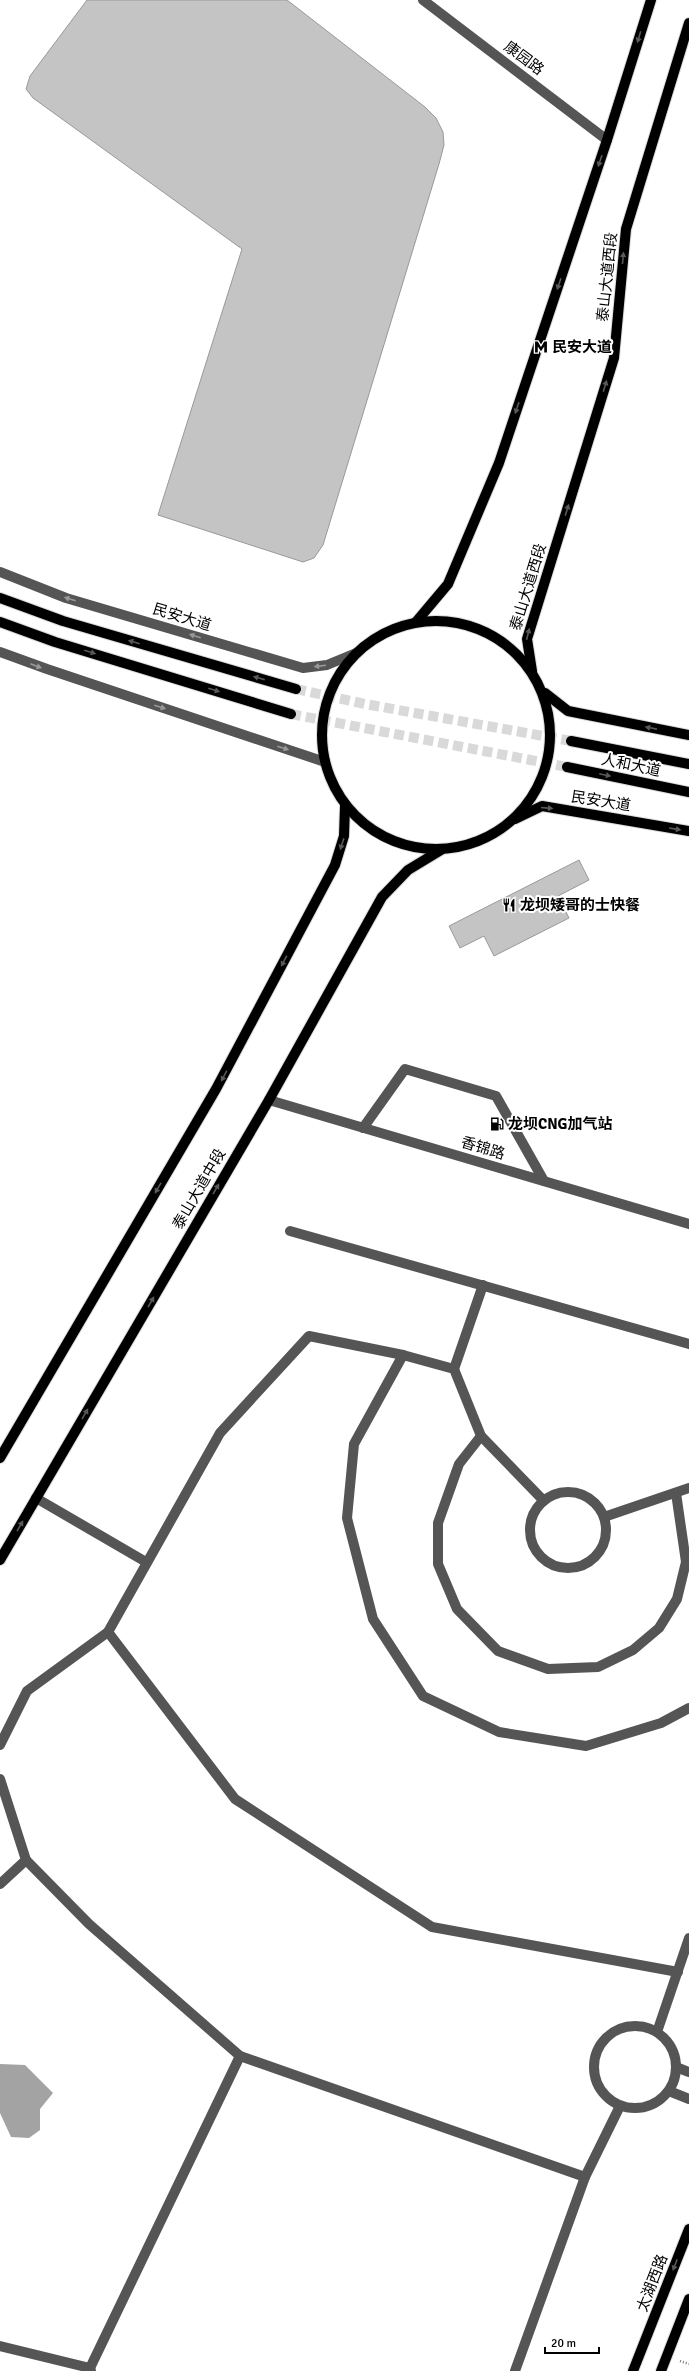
<svg xmlns="http://www.w3.org/2000/svg" width="689" height="2371" font-family="Signika,'Noto Sans SC',sans-serif">
<rect width="100%" height="100%" fill="#fff"/>
<polygon fill="#a3a3a3" points="0,2064 25,2065 53,2093 40,2109 40,2130 29,2138 11,2137 0,2113"/>
<g fill="#c4c4c4" stroke="#999">
<polygon points="87,0 287,0 425,107 436,118 443,132 444,145 439,164 323,545 314,558 303,562 158,515 242,249 33,98 26,89 30,76"/>
<polygon points="579,860 589,880 558,896 569,918 494,956 484,936 460,948 449,926"/>
</g>
<g fill="none" stroke-linecap="round" stroke-linejoin="round">
<g stroke="#d9d9d9" stroke-width="10" stroke-dasharray="10 5" stroke-linecap="butt">
<polyline points="296,689 365,704 571,741"/>
<polyline points="291,714 567,767"/>
</g>
<g stroke="#dbdbdb" stroke-width="12">
<g id="major">
<polyline points="0,598 63,621 296,689"/>
<circle cx="436" cy="735" r="114"/>
<polyline points="0,622 55,642 291,714"/>
<polyline points="416,622 448,584 499,463 607,140 651,0"/>
<polyline points="532,671 527,639 614,358 626,229 689,23"/>
<polyline points="545,693 568,711 689,735"/>
<polyline points="571,741 689,764"/>
<polyline points="567,767 689,792"/>
<polyline points="515,819 542,806 689,831"/>
<polyline points="0,1458 216,1089 335,865 344,836 345,806"/>
<polyline points="0,1560 269,1100 382,897 408,870 441,850"/>
<polyline points="633,2371 689,2229"/>
<polyline points="661,2371 689,2299"/>
</g>
</g>
<polyline stroke="#777" stroke-width="2.5" stroke-dasharray="1 2" stroke-linecap="butt" points="680,2361 689,2364"/>
<g stroke="#555" stroke-width="10">
<polyline points="423,0 607,140"/>
<polyline points="0,572 66,598 303,668 327,665 356,653"/>
<polyline points="0,652 47,669 325,762"/>
<polyline points="269,1100 689,1224"/>
<polyline points="363,1128 405,1069 496,1096 544,1181"/>
<polyline points="290,1231 689,1344"/>
<polyline points="403,1355 354,1444 347,1518 373,1619 423,1696 499,1732 586,1746 661,1723 689,1708"/>
<polyline points="454,1369 483,1285"/>
<polyline points="481,1436 459,1464 438,1523 438,1564 457,1609 498,1651 548,1669 598,1667 633,1650 659,1628 677,1599 686,1562 676,1493"/>
<circle cx="568" cy="1530" r="38"/>
<polyline points="36,1498 146,1562"/>
<polyline points="604,1517 689,1488"/>
<polyline points="108,1632 235,1799 432,1927 678,1972"/>
<polyline points="0,1745 27,1691 108,1632 220,1433 309,1336 403,1355 454,1369 481,1436 543,1500"/>
<polyline points="0,1779 26,1860 89,1924 240,2056"/>
<polyline points="0,1884 26,1860"/>
<circle cx="635" cy="2067" r="41"/>
<polyline points="657,2032 689,1938"/>
<polyline points="676,2067 689,2072"/>
<polyline points="669,2091 689,2099"/>
<polyline points="0,2346 90,2368 91,2371"/>
<polyline points="90,2368 240,2056 585,2177"/>
<polyline points="515,2371 585,2177 620,2106"/>
</g>
<use href="#major" stroke="#000" stroke-width="10"/>
</g>
<defs><path id="oneway-solid" d="M-6-.8H1V-3.2L6.5 0L1 3.2V.8H-6Z"/></defs>
<g fill="#595959">
<use href="#oneway-solid" transform="translate(639 37) rotate(107)"/>
<use href="#oneway-solid" transform="translate(600 161) rotate(109)"/>
<use href="#oneway-solid" transform="translate(623 258) rotate(-85)"/>
<use href="#oneway-solid" transform="translate(559 284) rotate(109)"/>
<use href="#oneway-solid" transform="translate(605 386) rotate(-73)"/>
<use href="#oneway-solid" transform="translate(517 408) rotate(109)"/>
<use href="#oneway-solid" transform="translate(567 510) rotate(-73)"/>
<use href="#oneway-solid" transform="translate(528 634) rotate(-76)"/>
<use href="#oneway-solid" transform="translate(134 642) rotate(-164)"/>
<use href="#oneway-solid" transform="translate(90 652) rotate(17)"/>
<use href="#oneway-solid" transform="translate(259 678) rotate(-164)"/>
<use href="#oneway-solid" transform="translate(214 690) rotate(17)"/>
<use href="#oneway-solid" transform="translate(651 728) rotate(-169)"/>
<use href="#oneway-solid" transform="translate(605 775) rotate(12)"/>
<use href="#oneway-solid" transform="translate(547 808) rotate(5)"/>
<use href="#oneway-solid" transform="translate(675 829) rotate(9)"/>
<use href="#oneway-solid" transform="translate(342 844) rotate(108)"/>
<use href="#oneway-solid" transform="translate(284 961) rotate(118)"/>
<use href="#oneway-solid" transform="translate(224 1076) rotate(118)"/>
<use href="#oneway-solid" transform="translate(158 1188) rotate(120)"/>
<use href="#oneway-solid" transform="translate(216 1189) rotate(-60)"/>
<use href="#oneway-solid" transform="translate(151 1302) rotate(-60)"/>
<use href="#oneway-solid" transform="translate(85 1414) rotate(-60)"/>
<use href="#oneway-solid" transform="translate(20 1526) rotate(-60)"/>
<use href="#oneway-solid" transform="translate(675 2265) rotate(111)"/>
</g>
<g fill="#999">
<use href="#oneway-solid" transform="translate(70 599) rotate(-162)"/>
<use href="#oneway-solid" transform="translate(195 636) rotate(-163)"/>
<use href="#oneway-solid" transform="translate(36 666) rotate(21)"/>
<use href="#oneway-solid" transform="translate(320 666) rotate(173)"/>
<use href="#oneway-solid" transform="translate(160 707) rotate(18)"/>
<use href="#oneway-solid" transform="translate(283 748) rotate(18)"/>
</g>
<defs>
<g id="metro-bare" transform="scale(1.08)"><path d="M-5.5 5V-5H-3L0 0L3-5H5.5V5H3V-.5L0 4L-3-.5V5Z" fill="#000" stroke="#fff" stroke-width="2.5" paint-order="stroke"/></g>
<g id="restaurant-bare" transform="scale(1.08)"><path d="M-5-6h1v4h1v-4h1v4h1v-4h1v5L-1.5 .5V6h-2V.5L-5-1ZM5-6V6H3V1.5H1.5Q1.5-4 5-6Z" fill="#000" stroke="#fff" stroke-width="2.5" paint-order="stroke"/></g>
<g id="fuel-bare" transform="scale(1.08)"><path d="M-5.5-6h7V0h2V4h1.3V-2.5L3-4.5l.8-.8L6-3V5H2.5V1h-1V6h-7ZM-4.2-4.7v3.2H.2V-4.7Z" fill="#000" stroke="#fff" stroke-width="2.5" paint-order="stroke"/></g>
</defs>
<g fill-rule="evenodd">
<use href="#metro-bare" x="541" y="347"/>
<use href="#restaurant-bare" x="509" y="905"/>
<use href="#fuel-bare" x="497" y="1124"/>
</g>
<g text-anchor="middle" stroke-width="4" stroke-linejoin="round" paint-order="stroke">
<g font-size="15" fill="#000" stroke="#fff">
<text transform="translate(524 58) rotate(37)" y="5">康园路</text>
<text transform="translate(607 277) rotate(-84)" y="5">泰山大道西段</text>
<text transform="translate(528 587) rotate(-73)" y="5">泰山大道西段</text>
<text transform="translate(182 617) rotate(17)" y="5">民安大道</text>
<text transform="translate(631 765) rotate(12)" y="5">人和大道</text>
<text transform="translate(601 801) rotate(9)" y="5">民安大道</text>
<text transform="translate(483 1148) rotate(17)" y="5">香锦路</text>
<text transform="translate(199 1189) rotate(-60)" y="5">泰山大道中段</text>
<text transform="translate(652 2283) rotate(-69)" y="5">太湖西路</text>
</g>
<g font-size="15" font-weight="bold" fill="#000" stroke="#fff" text-anchor="start">
<text x="552" y="352">民安大道</text>
<text x="520" y="910">龙坝矮哥的士快餐</text>
<text x="508" y="1129">龙坝CNG加气站</text>
</g>
</g>
<path d="M545 2347v6h54v-6" fill="none" stroke="#000000" stroke-width="2"/>
<text x="551" y="2347" font-size="12" fill="#000000" stroke="#ffffff" stroke-width="3" paint-order="stroke">20 m</text>
</svg>
